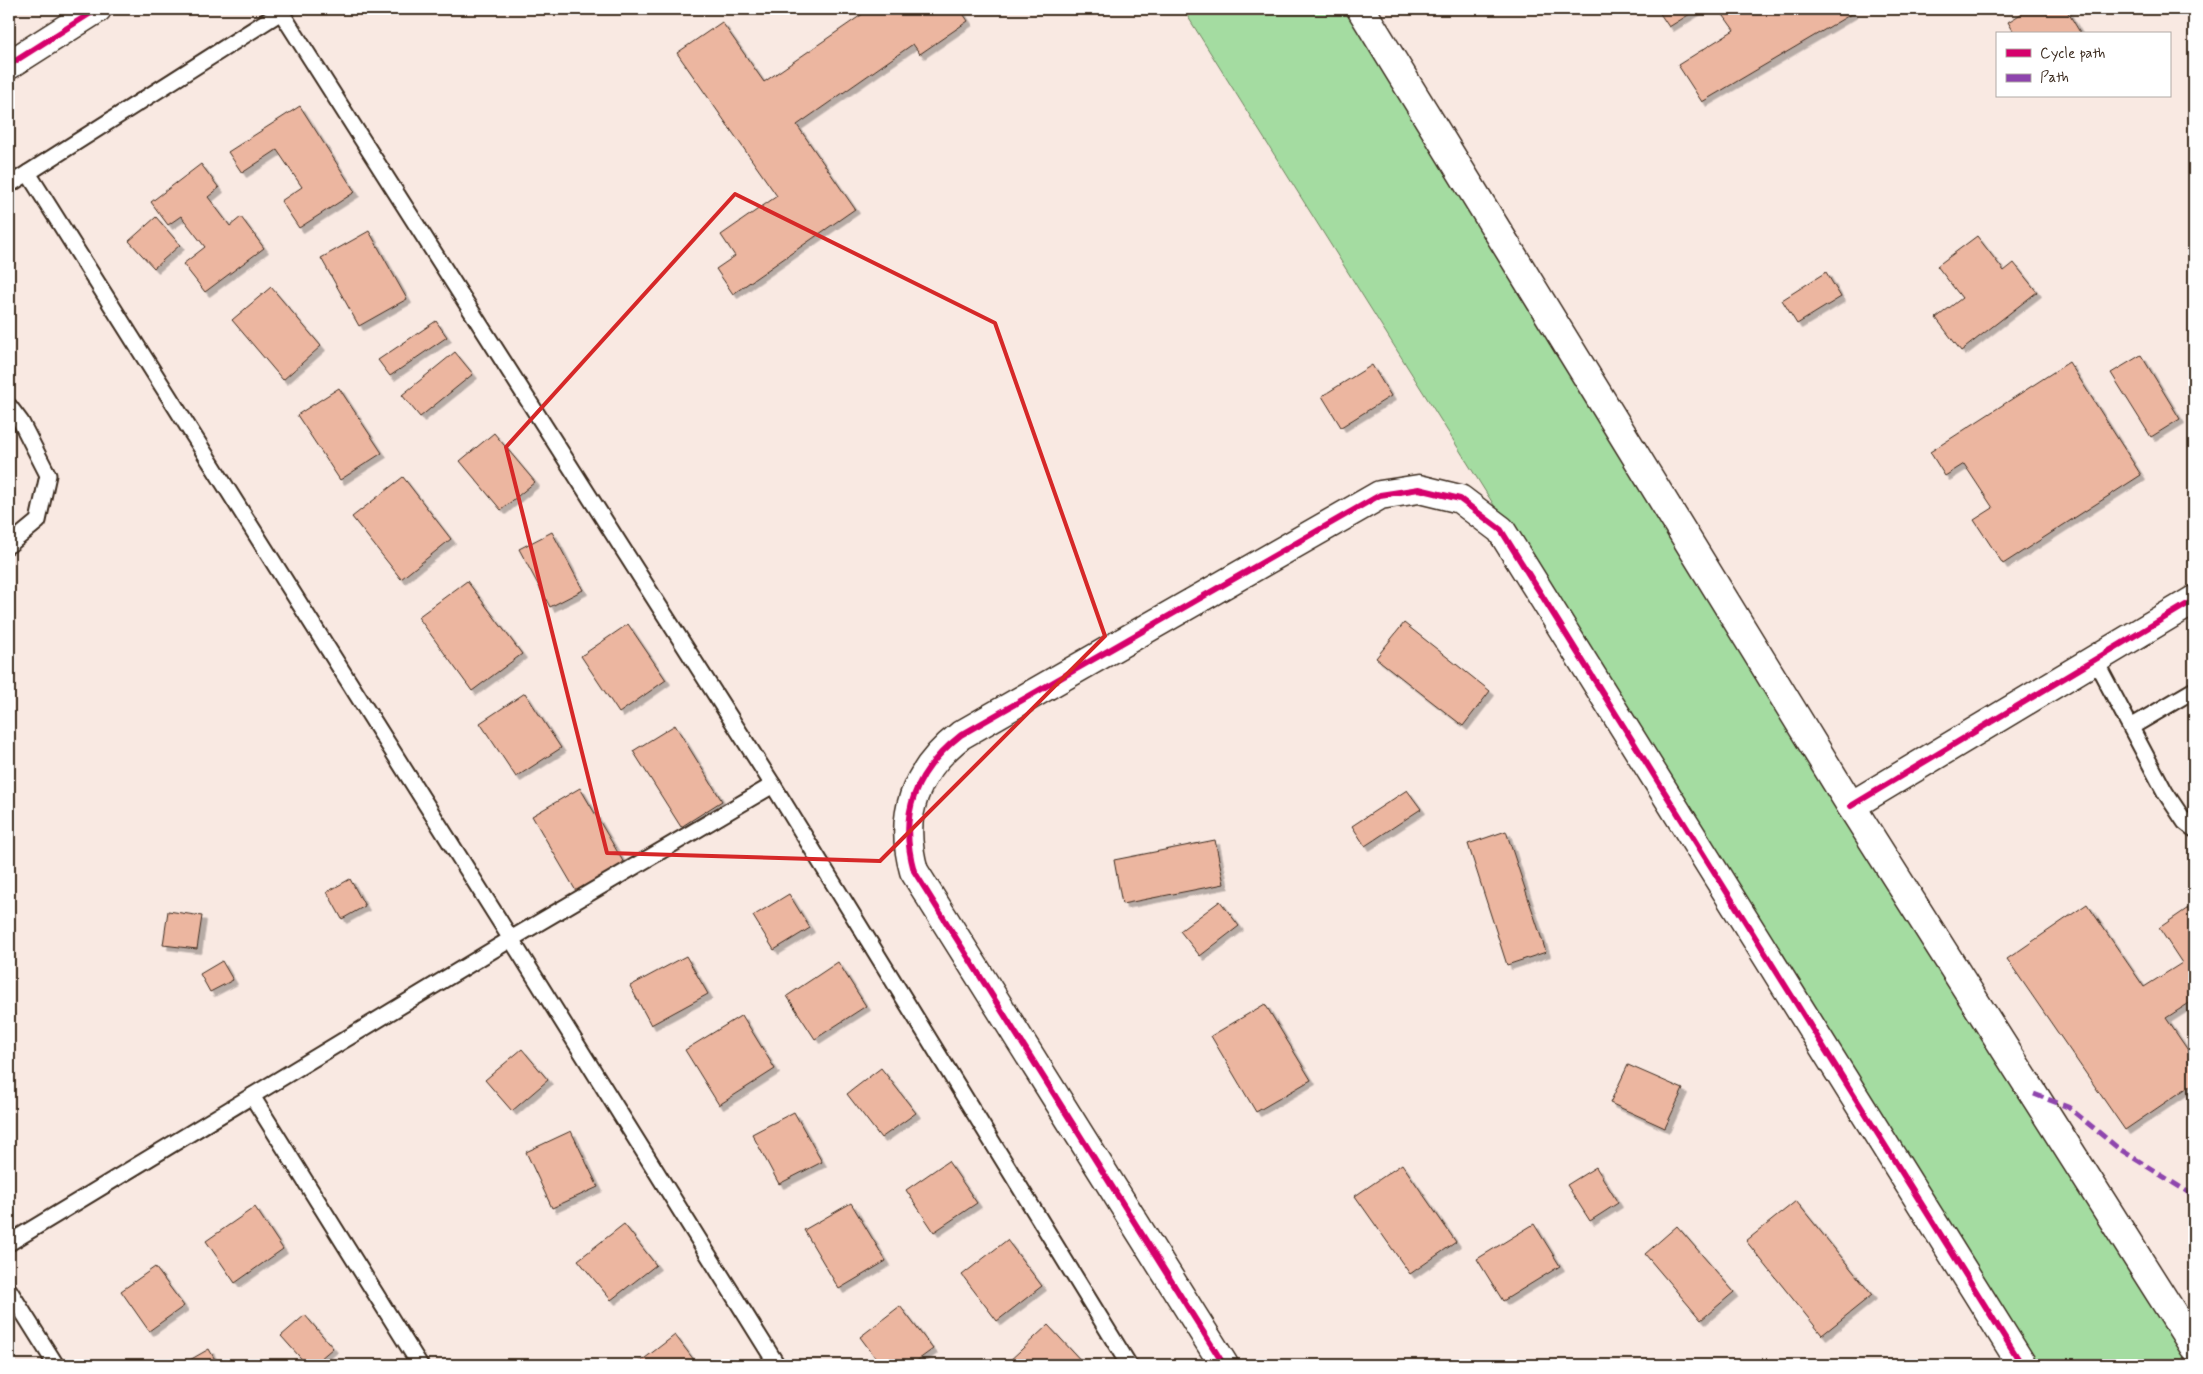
<svg xmlns="http://www.w3.org/2000/svg" width="2203" height="1374" font-family="Mynerve,sans-serif">
<defs>
<filter id="shadow"><feDropShadow dx="4.5" dy="4.5" stdDeviation="0" flood-color="#0004"/></filter>
</defs>
<rect width="100%" height="100%" fill="#f9e9e2"/>
<filter id="ink" filterUnits="userSpaceOnUse"><feTurbulence type="fractalNoise" baseFrequency=".02" numOctaves="2"/><feDisplacementMap in="SourceGraphic" scale="10" xChannelSelector="R" yChannelSelector="G"/><feConvolveMatrix kernelMatrix="1 2 1 2 8 2 1 2 1" color-interpolation-filters="sRGB"/></filter>
<g filter="url(#ink)">
<polygon fill="#a4dca1" stroke="#708360" points="1183,9 1347,9 1841,810 2194,1365 2033,1365"/>
<g fill="#ecb6a0" stroke="#3b2a1e" filter="url(#shadow)">
<polygon points="870,9 960,9 968,21 920,54 913,44 797,125 855,209 733,294 716,269 735,256 721,235 777,196 677,53 722,22 764,82"/>
<polygon points="1657,9 1698,9 1669,27"/>
<polygon points="1719,9 1851,9 1853,13 1702,102 1678,65 1734,30"/>
<polygon points="2029,9 2066,9 2081,34 2015,34 2008,22"/>
<polygon points="300,106 355,192 299,228 281,201 302,187 277,150 242,173 228,152"/>
<polygon points="201,164 219,188 208,197 230,226 241,217 264,248 205,292 183,264 205,247 181,216 168,225 151,202"/>
<polygon points="156,217 180,245 154,268 129,241"/>
<polygon points="369,231 407,299 359,326 321,258"/>
<polygon points="1977,236 2004,271 2014,263 2037,292 1961,351 1936,318 1962,298 1937,266"/>
<polygon points="1826,272 1841,297 1797,324 1782,300"/>
<polygon points="271,287 321,346 283,380 232,320"/>
<polygon points="436,321 447,337 390,376 378,360"/>
<polygon points="455,352 473,374 420,417 402,395"/>
<polygon points="2141,355 2180,419 2151,437 2111,373"/>
<polygon points="2069,362 2141,475 2003,564 1974,520 1993,508 1964,464 1945,476 1930,452"/>
<polygon points="1372,365 1391,396 1341,427 1322,396"/>
<polygon points="339,388 382,453 340,480 297,415"/>
<polygon points="494,433 535,482 501,510 460,461"/>
<polygon points="403,477 451,539 401,579 352,517"/>
<polygon points="552,532 583,590 550,607 519,549"/>
<polygon points="467,581 522,654 472,691 418,617"/>
<polygon points="1404,623 1490,691 1463,726 1376,658"/>
<polygon points="628,624 666,680 619,713 581,656"/>
<polygon points="525,693 561,748 516,777 480,723"/>
<polygon points="675,725 722,801 681,827 633,751"/>
<polygon points="580,788 624,863 576,891 532,816"/>
<polygon points="1407,790 1421,809 1365,846 1352,826"/>
<polygon points="1506,831 1546,952 1507,965 1468,844"/>
<polygon points="1215,840 1224,884 1122,904 1114,860"/>
<polygon points="350,879 365,906 342,919 327,892"/>
<polygon points="789,894 810,928 774,950 753,916"/>
<polygon points="1220,901 1239,926 1200,956 1180,931"/>
<polygon points="2087,904 2144,987 2182,963 2159,928 2194,904 2194,1000 2166,1018 2194,1059 2194,1083 2125,1130 2007,959"/>
<polygon points="168,911 202,916 197,949 163,945"/>
<polygon points="686,956 708,994 651,1025 630,986"/>
<polygon points="222,961 233,980 210,992 200,974"/>
<polygon points="838,962 866,1006 815,1039 787,996"/>
<polygon points="1265,1004 1311,1080 1256,1112 1211,1036"/>
<polygon points="742,1015 775,1069 719,1105 685,1050"/>
<polygon points="522,1049 548,1080 512,1111 485,1080"/>
<polygon points="1628,1065 1683,1089 1665,1128 1610,1103"/>
<polygon points="881,1068 916,1113 881,1138 847,1094"/>
<polygon points="794,1112 822,1162 779,1184 752,1134"/>
<polygon points="571,1131 598,1187 552,1208 526,1152"/>
<polygon points="948,1161 977,1203 934,1232 906,1190"/>
<polygon points="1402,1164 1456,1242 1410,1274 1355,1196"/>
<polygon points="1596,1167 1618,1203 1590,1221 1567,1185"/>
<polygon points="1796,1201 1872,1295 1822,1335 1746,1241"/>
<polygon points="851,1203 886,1261 839,1289 804,1230"/>
<polygon points="255,1207 283,1249 235,1283 206,1241"/>
<polygon points="624,1224 656,1265 611,1300 578,1260"/>
<polygon points="1534,1224 1560,1266 1503,1301 1477,1259"/>
<polygon points="1677,1226 1734,1292 1701,1320 1645,1254"/>
<polygon points="1007,1240 1042,1286 997,1321 962,1275"/>
<polygon points="155,1267 184,1306 149,1331 121,1291"/>
<polygon points="900,1306 933,1349 911,1365 881,1365 860,1337"/>
<polygon points="305,1315 333,1348 313,1365 307,1365 281,1336"/>
<polygon points="1048,1325 1085,1365 1009,1365 1007,1363"/>
<polygon points="675,1335 697,1364 695,1365 636,1365"/>
<polygon points="209,1349 218,1365 181,1365"/>
</g>
<g fill="none" stroke-linecap="round" stroke-linejoin="round">
<g stroke="#3b2a1e" stroke-width="19">
<g id="service">
<polyline points="28,173 511,939 777,1365"/>
<polyline points="9,185 281,12 773,785 1129,1365"/>
<polyline points="9,406 21,422 48,475 38,521 9,545"/>
<polyline points="2095,660 2165,792 2185,822 2194,829"/>
<polyline points="2131,727 2194,690"/>
<polyline points="252,1096 420,1365"/>
<polyline points="9,1243 511,939 773,785"/>
<polyline points="9,1290 56,1365"/>
</g>
</g>
<g stroke="#3b2a1e" stroke-width="31">
<g id="minor">
<polyline points="1361,9 1851,806 2194,1347"/>
<polyline points="9,65 97,9"/>
<polyline points="1851,806 2194,600"/>
<path d="M1224,1365L914,871C898,814 915,771 961,735L1380,495L1419,489L1460,499L1501,530L2022,1365"/>
</g>
</g>
<use href="#service" stroke="#fff" stroke-width="15"/>
<use href="#minor" stroke="#fff" stroke-width="28"/>
<polyline stroke="#8e44ad" stroke-width="5" stroke-dasharray="10 5" stroke-linecap="butt" points="2034,1094 2068,1107 2118,1148 2194,1196"/>
<g stroke="#fff" stroke-width="9">
<g id="cycleway">
<polyline points="9,65 97,9"/>
<polyline points="1851,806 2194,600"/>
<path d="M1224,1365L914,871C898,814 915,771 961,735L1380,495L1419,489L1460,499L1501,530L2022,1365"/>
</g>
</g>
<use href="#cycleway" stroke="#d6006c" stroke-width="6"/>
</g>
</g>
<path fill="none" stroke="#d62828" stroke-width="4" stroke-linejoin="round" d="M735,194L995,323L1105,636L880,861L607,853L506,447Z"/>
<rect width="2203" height="1374" fill="none" stroke="#fff" stroke-width="30"/>
<rect x="15" y="15" width="2173" height="1344" fill="none" stroke="#3b2a1e" stroke-width="2" filter="url(#ink)"/>
<rect x="1996" y="32" width="175" height="65" fill="#ffffff" stroke="#b1aaa5"/>
<rect x="2006" y="49" width="25" height="8" fill="#d6006c" stroke="#b1aaa5"/>
<text x="2040" y="58" font-size="15" fill="#3b2a1e">Cycle path</text>
<rect x="2006" y="74" width="25" height="8" fill="#8e44ad" stroke="#b1aaa5"/>
<text x="2040" y="82" font-size="15" fill="#3b2a1e">Path</text>
</svg>
